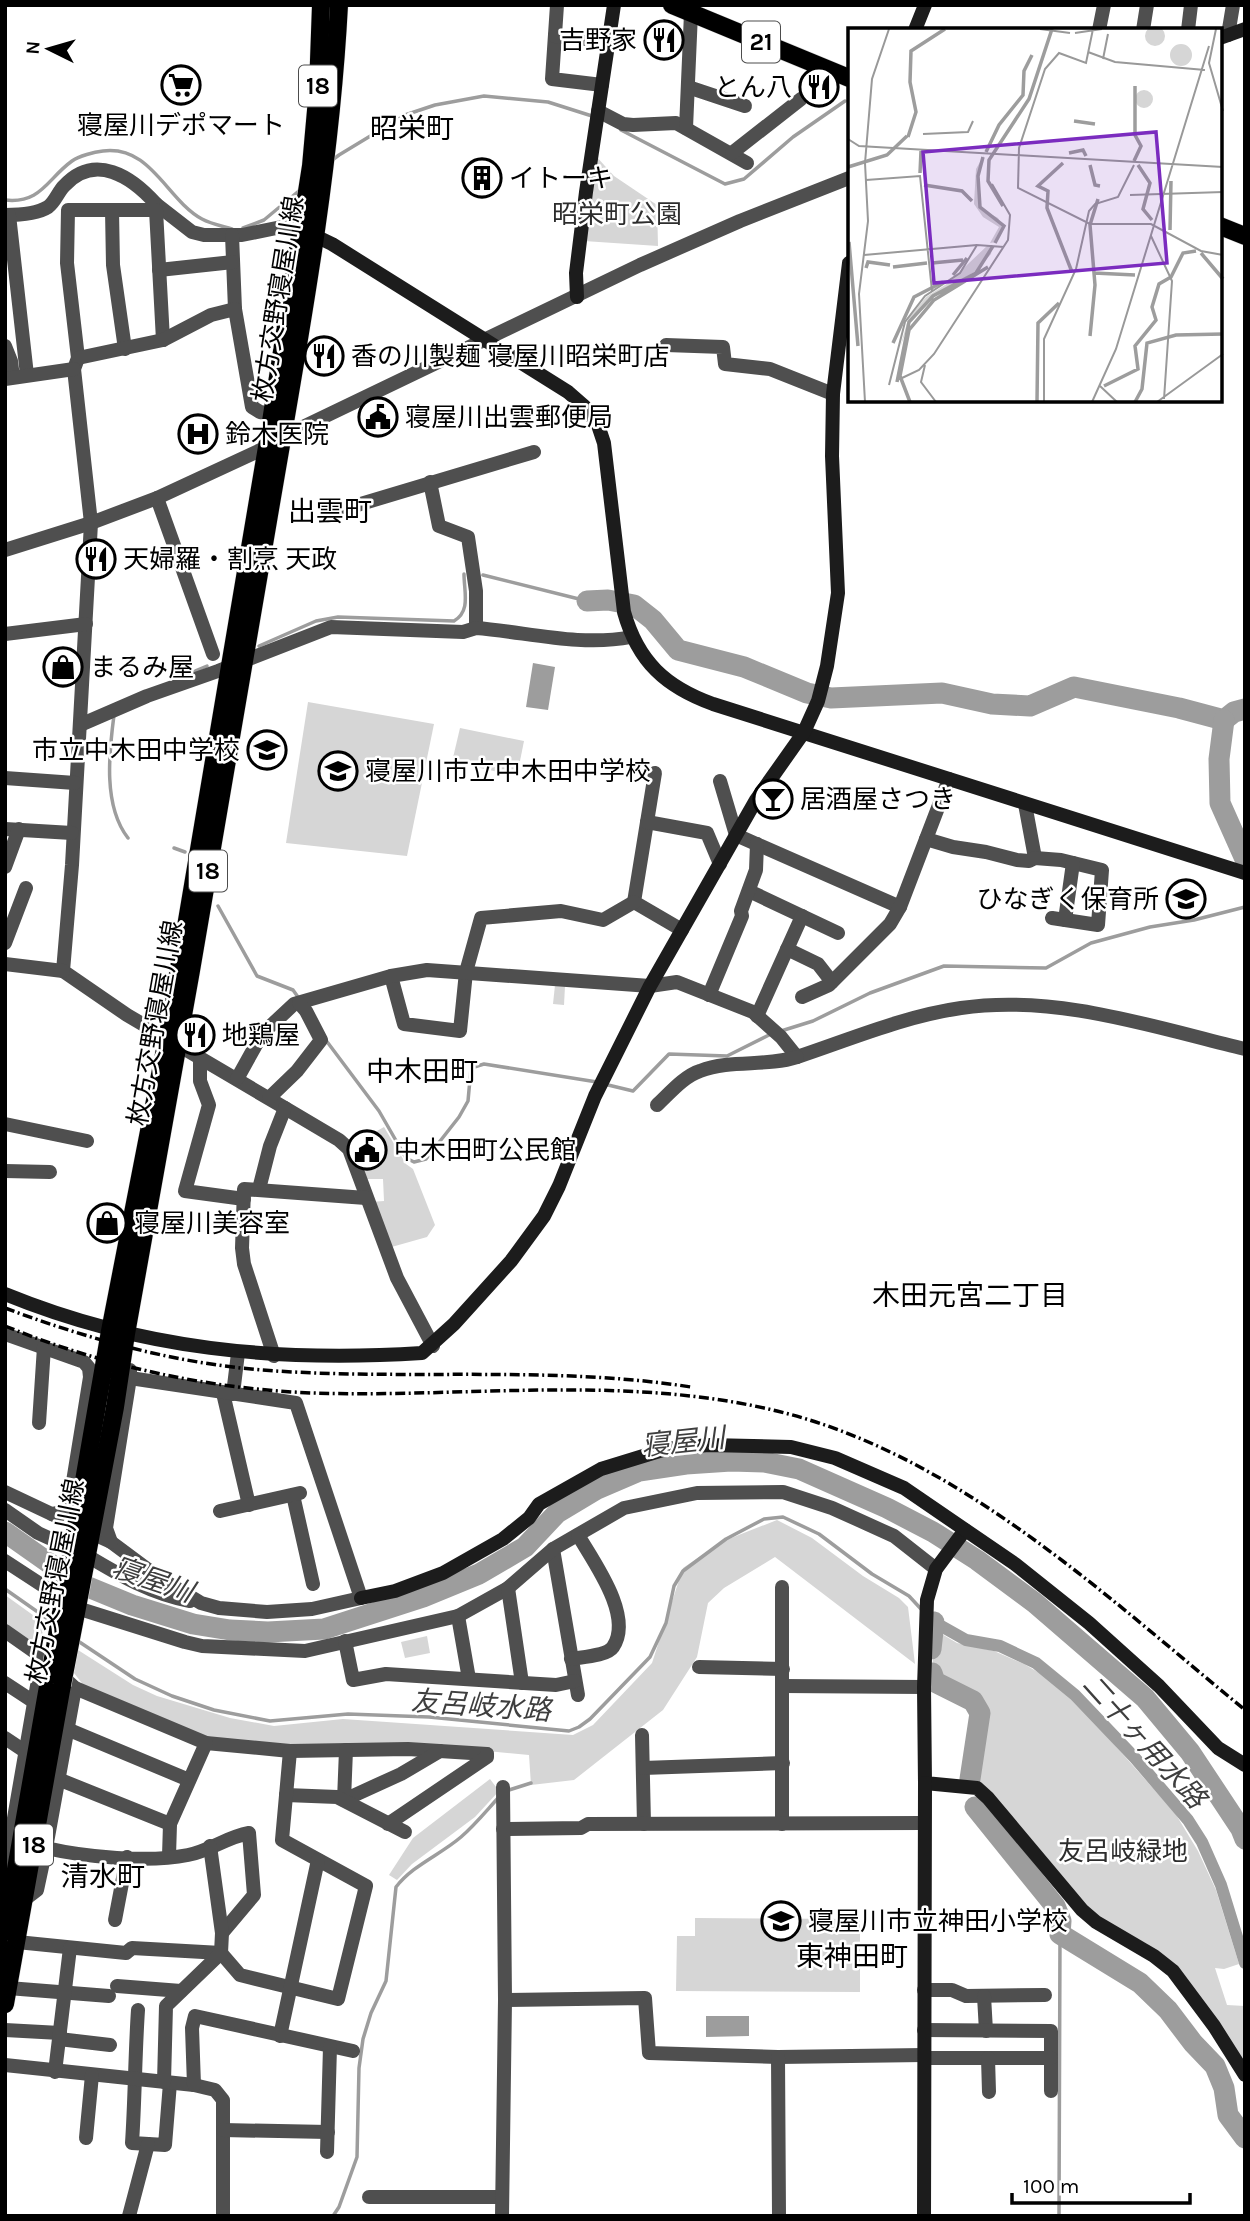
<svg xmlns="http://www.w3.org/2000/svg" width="1250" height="2221" font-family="Karla,'Noto Sans JP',sans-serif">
<rect width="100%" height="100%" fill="#fff"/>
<g fill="#d6d6d6">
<polygon points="595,155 614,176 657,205 658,246 584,241"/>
<polygon points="308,702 434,724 407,856 286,843"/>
<polygon points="460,728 524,741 517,776 452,762"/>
<polygon points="555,985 565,986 564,1005 553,1004"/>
<polygon points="384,1127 406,1164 413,1169 435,1225 427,1237 388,1248 370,1202 384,1201 383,1179 363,1179 350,1146"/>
<polygon points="777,1520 812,1538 863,1576 899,1598 908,1607 915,1664 775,1557 724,1588 708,1603 697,1657 663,1710 574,1780 531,1785 529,1755 466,1749 284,1747 223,1743 88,1691 74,1673 78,1650 133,1685 157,1696 230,1718 274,1726 343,1719 573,1735 593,1725 652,1663 683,1568 721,1542"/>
<polygon points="5,1595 44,1623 40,1649 5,1623"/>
<polygon points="935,1630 957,1643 994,1651 1024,1664 1053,1681 1080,1706 1175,1813 1198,1851 1216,1890 1239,1964 1224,1969 1215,1968 1227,2005 1245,2006 1245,2064 1147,1944 1094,1915 983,1784 972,1779 981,1713 974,1700 936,1681 932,1672"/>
<polygon points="427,1636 430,1653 405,1658 401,1642"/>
<polygon points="490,1779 499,1791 475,1817 412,1864 397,1880 389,1875 413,1838"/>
<polygon points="695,1918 860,1919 860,1992 676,1991 677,1936 695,1936"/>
</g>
<g fill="#9d9d9d">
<polygon points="533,663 555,667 548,710 526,707"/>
<polygon points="706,2016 749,2016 749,2036 706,2037"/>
</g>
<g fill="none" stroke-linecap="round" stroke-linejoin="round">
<g stroke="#9d9d9d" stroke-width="3.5">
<polyline points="621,130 725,184 744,179 793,137 845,101"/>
<polyline points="331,161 339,155 405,115 435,105 484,96 548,102 592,116"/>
<path d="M5,200C41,204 47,179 72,161C79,156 94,152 103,151C151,145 166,199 202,219C211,224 222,226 232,229"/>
<polyline points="243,228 264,220 300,190"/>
<polyline points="483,575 587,601"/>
<path d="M259,646L316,621L338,617L454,621C471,611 464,592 464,574"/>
<polyline points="183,676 207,666"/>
<path d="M114,715C109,753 103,806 128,838"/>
<polyline points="174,848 185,852"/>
<polyline points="218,906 257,976 293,990 298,997"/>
<polyline points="781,1031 813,1021 870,993 944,966 1046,968 1091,943 1150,927 1194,920 1245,907"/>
<polyline points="325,1039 379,1111 406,1158 414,1162 426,1159 459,1117 468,1101 471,1068 484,1064 597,1082"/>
<polyline points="604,1084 633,1091 669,1054 727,1056 771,1034"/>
<polyline points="5,1589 52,1622"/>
<polyline points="78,1641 135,1679 172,1696 214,1710 270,1721 348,1714 429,1717 569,1731 579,1727 590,1719 650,1657 666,1623 674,1586 683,1571 726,1539 764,1519 783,1517 819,1534 872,1574 909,1596 921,1609"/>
<polyline points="509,1790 531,1783"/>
<path d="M333,2216L339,2207L357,2157L359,2068L363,2039L371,2013L386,1981L396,1887C413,1865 440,1855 461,1837C475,1825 487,1810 499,1797"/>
<polyline points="1059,2216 1060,1934"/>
</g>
<polyline stroke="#9d9d9d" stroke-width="12" points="934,1622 966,1640 1000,1646 1036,1663 1075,1695 1135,1758 1188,1820 1202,1842 1221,1885 1245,1963"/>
<g stroke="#9d9d9d" stroke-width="21">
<polyline points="587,601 608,600 634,605 653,620 678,650 744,667 807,693 831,698 942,693 992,704 1030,706 1074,687 1179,708 1224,720 1234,712 1245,709"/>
<polyline points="1224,720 1219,759 1220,803 1245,859"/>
<polyline points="5,1532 76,1582 132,1605 193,1624 230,1630 268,1632 324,1629 423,1597 479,1574 525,1547 557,1513 597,1489 639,1471 686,1464 731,1461 764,1462 799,1469 887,1508 933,1532 977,1560 1035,1603 1145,1698 1190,1752 1241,1829 1245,1839"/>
<polyline points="931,1649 934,1622"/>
<polyline points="932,1673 935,1682 973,1701 980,1713 970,1779"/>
<polyline points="975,1807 1055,1906 1061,1921 1060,1934 1140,1983 1168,2010 1193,2043 1215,2066 1224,2088 1228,2115 1245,2138"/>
</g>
<g stroke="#dbdbdb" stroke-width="19">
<g id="primary">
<polyline points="672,5 849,78"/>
<polyline points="1220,226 1245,236"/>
<polyline points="61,1613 110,1331 167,1039 267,447 311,166 318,88 321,5"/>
<path d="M75,1618L115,1407L126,1334C175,1063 223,793 268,521C297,350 330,179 339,5"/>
<polyline points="5,1932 50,1675"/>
<polyline points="5,2004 62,1685"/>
</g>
</g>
<g stroke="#4f4f4f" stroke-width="14">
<polyline points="557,5 552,79 602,85"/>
<polyline points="1099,30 1104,5"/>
<polyline points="1143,30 1147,5"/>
<polyline points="1188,30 1191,5"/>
<polyline points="1228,35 1233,5"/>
<polyline points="555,36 608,41"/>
<polyline points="688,87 745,106"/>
<polyline points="598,111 623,124 633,125 676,123 747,163"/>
<polyline points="686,128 691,13"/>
<polyline points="732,153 801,99"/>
<polyline points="156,204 192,232 204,235 242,235 291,225 301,229"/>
<polyline points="112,210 113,265 125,349"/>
<path d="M5,215C18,215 37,214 48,207C55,202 58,192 64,186C95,152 132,177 156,204V210"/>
<polyline points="9,215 27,375"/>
<polyline points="232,235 235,309"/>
<polyline points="159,270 233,262"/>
<polyline points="163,340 156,210 68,210 67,263 78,358 74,369 91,523 72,865 63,971 127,1015 285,1108 339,1140 349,1149 397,1278 433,1346"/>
<polyline points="666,345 723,347 725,364 770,369 833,394"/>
<polyline points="5,346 11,361 13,377"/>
<polyline points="78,358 163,340 211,315 235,309 252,407 260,412 272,414"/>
<polyline points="5,379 74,369"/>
<polyline points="430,482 439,526 468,537 476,591 476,628"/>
<polyline points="157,498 213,654"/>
<polyline points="344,509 534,452"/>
<polyline points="5,550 91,523 157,498 267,447 282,437 640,265 740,221 849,178"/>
<polyline points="5,634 86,624"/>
<path d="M80,725L147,696L218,671L331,627L463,632L476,628C527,632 580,647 631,637"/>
<polyline points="655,773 634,902 682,930"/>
<polyline points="5,778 75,783"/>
<polyline points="720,781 736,835 900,907"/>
<polyline points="1025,804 1035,858"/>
<polyline points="647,822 707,833 720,864"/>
<polyline points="5,829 72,833"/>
<polyline points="926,839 953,847 986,852 1017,860 1029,861 1035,858 1061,860 1102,870 1098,925 1052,918"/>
<polyline points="5,867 19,829"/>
<polyline points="749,891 838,933"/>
<polyline points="1065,920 1073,863"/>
<polyline points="5,943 26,888"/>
<polyline points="787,949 818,964 832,982"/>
<polyline points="5,964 63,971"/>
<polyline points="391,976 404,1024 460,1031 466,972 481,918 561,911 603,920 634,902"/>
<polyline points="709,995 742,916 741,911 756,870 757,844"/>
<polyline points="802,997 829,985 890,924 900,907 949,779"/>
<polyline points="757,1016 802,916"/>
<polyline points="200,1059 200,1081 209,1105 185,1191 244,1199"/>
<path d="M237,1079L262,1034L294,1004L391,976L427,970L650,986L677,982L753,1012L781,1037L797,1057C851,1039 905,1016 961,1008C1057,994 1153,1027 1245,1049"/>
<polyline points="269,1098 297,1071 321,1040 306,1011 299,1003"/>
<path d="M657,1105C669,1094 684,1076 700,1071C731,1059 766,1067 797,1057"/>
<polyline points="5,1124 87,1141"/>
<polyline points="5,1171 50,1172"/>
<polyline points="259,1189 270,1146 285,1108"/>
<polyline points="5,1334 84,1362 89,1368 90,1377 69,1506 61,1512 52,1514"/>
<polyline points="274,1356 244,1264 242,1248 244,1189 366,1198"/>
<polyline points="223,1393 249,1505"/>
<polyline points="233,1394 238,1353"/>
<polyline points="39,1423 44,1347"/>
<polyline points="5,1492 58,1517"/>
<polyline points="293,1495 313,1584"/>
<polyline points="5,1510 38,1533 73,1549"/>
<polyline points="220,1511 300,1493"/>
<polyline points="100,1537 111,1542 158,1577 201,1603 219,1608 267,1612 312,1609 361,1598 296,1403 130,1378"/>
<polyline points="111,1542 106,1528 130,1378 130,1370"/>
<polyline points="553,1549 578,1695"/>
<path d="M86,1555C119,1575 152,1594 190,1601"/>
<polyline points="5,1561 77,1608 185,1642 202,1646 305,1651 458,1616 508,1588 553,1549 624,1508 697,1493 783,1492 832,1508 894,1536 936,1569"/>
<polyline points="508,1588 522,1683"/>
<polyline points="458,1616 469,1679"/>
<polyline points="5,1631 42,1657 75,1688 206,1743 290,1751 408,1749 487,1754"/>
<polyline points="345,1641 353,1680 386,1674 556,1685 575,1681"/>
<path d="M571,1659C582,1657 607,1656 613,1647C634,1616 593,1561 578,1535"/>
<polyline points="699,1667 783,1669"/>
<polyline points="5,1683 34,1702"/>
<polyline points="783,1686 924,1687"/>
<polyline points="67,1729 189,1780"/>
<polyline points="642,1735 644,1824"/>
<polyline points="5,1738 26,1752"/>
<polyline points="346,1750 344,1800 401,1774 440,1751"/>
<polyline points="643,1768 783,1763"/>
<polyline points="58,1779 170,1824"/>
<polyline points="286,1795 337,1797 405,1832"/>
<polyline points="388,1824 487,1757 487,1754"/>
<polyline points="782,1824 782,1587"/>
<polyline points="503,1829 581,1828 588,1824 924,1823"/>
<polyline points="46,1848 75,1688"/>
<polyline points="169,1856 170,1824 206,1743"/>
<polyline points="5,1870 42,1657"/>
<path d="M24,1900L37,1890L46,1848C85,1857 148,1863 188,1855C209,1851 227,1837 249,1833L254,1895L222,1933"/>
<polyline points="115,1920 127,1857"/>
<polyline points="17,1942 126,1953 132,1948 221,1953 240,1975 338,1999 366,1886 282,1840 290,1751"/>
<polyline points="117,1986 181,1991"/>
<polyline points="8,1988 109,1996"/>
<polyline points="924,1990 952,1990 966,1996 1045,1995"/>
<polyline points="984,1996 986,2031"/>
<polyline points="505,2000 645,1998 649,2053 778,2057 924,2055"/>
<path d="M138,2010C135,2054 135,2099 132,2143L165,2145L170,2083"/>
<polyline points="5,2030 60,2033"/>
<polyline points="924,2030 1051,2031 1051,2091"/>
<polyline points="280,2036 318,1860"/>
<polyline points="59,2039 110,2045"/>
<polyline points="778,2057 779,2216"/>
<polyline points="924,2058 1051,2058"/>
<polyline points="988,2058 989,2092"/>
<polyline points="5,2065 194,2085 215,2090 223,2100 223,2216"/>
<polyline points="55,2072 70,1948"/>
<polyline points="164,2082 166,2006 221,1953 222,1933 210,1846"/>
<polyline points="194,2085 192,2028 195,2016 353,2051"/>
<polyline points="223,2130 328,2132"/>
<polyline points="86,2138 92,2075"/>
<polyline points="327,2152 330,2047"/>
<polyline points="369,2197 502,2197"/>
<polyline points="129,2216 148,2144"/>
<polyline points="502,2216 505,2000 503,1787"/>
</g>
<g stroke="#1c1c1c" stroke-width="14">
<polyline points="915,30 925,5"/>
<polyline points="1220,38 1245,29"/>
<path d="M307,232L332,244L568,392L584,406L598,425L604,443L624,612C638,662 666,687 713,704L1245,873"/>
<polyline points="577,297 576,273 586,192 614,5"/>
<path d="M5,1294C142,1350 276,1362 422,1353L454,1324L511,1261L544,1216L559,1186L595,1096L650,986L756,800L804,732L818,701L827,666L838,593L832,456L833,394L849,263"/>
<polyline points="965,1530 936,1569 927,1600 924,1687 925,1783 977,1788 988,1798 1082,1910 1096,1922 1154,1956 1173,1971 1214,2026 1245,2075"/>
<polyline points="361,1598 395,1591 443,1573 503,1539 529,1518 539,1504 601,1469 666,1449 709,1445 791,1447 835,1458 904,1488 1015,1564 1089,1623 1159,1686 1218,1748 1245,1765"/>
<polyline points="924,2216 925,1783"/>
</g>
<use href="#primary" stroke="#000" stroke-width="18"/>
<g stroke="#000" stroke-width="3.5" stroke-dasharray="10 3.5 2 3.5" stroke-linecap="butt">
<path d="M5,1308C88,1339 174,1363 262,1370C404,1381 550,1365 691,1387"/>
<path d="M5,1326C103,1366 208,1389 313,1393C468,1398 625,1374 777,1411C956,1454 1106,1596 1245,1710"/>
</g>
<g stroke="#dbdbdb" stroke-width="19" stroke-linecap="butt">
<g id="primary-bridge">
<polyline points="50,1675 61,1613"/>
<polyline points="62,1685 75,1618"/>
</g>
</g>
<use href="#primary-bridge" stroke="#000" stroke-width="18"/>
</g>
<defs>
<g id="restaurant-ring" transform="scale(2.0125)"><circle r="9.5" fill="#fff" stroke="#000" stroke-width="1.5"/><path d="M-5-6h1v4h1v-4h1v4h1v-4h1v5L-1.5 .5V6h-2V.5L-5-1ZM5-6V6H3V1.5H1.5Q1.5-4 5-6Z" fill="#000"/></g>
<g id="supermarket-ring" transform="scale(2.0125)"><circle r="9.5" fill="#fff" stroke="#000" stroke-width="1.5"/><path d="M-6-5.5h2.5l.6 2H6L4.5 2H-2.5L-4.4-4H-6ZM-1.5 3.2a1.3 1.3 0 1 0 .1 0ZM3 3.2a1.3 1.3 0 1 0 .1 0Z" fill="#000"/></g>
<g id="building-ring" transform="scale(2.0125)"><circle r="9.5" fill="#fff" stroke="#000" stroke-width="1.5"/><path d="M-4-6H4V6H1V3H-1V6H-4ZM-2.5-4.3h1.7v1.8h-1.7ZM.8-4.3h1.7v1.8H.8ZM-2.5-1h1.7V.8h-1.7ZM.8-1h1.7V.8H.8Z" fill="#000"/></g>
<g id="civic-ring" transform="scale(2.0125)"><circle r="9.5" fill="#fff" stroke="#000" stroke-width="1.5"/><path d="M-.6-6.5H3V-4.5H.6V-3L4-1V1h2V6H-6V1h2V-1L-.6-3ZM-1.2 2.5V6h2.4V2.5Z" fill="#000"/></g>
<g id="hospital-ring" transform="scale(2.0125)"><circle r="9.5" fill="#fff" stroke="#000" stroke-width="1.5"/><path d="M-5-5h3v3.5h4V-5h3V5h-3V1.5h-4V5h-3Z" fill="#000"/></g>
<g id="shop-ring" transform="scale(2.0125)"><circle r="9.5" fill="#fff" stroke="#000" stroke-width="1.5"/><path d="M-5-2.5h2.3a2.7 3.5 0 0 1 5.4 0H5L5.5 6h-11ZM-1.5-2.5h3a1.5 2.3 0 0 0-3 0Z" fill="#000"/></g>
<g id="school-ring" transform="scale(2.0125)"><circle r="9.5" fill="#fff" stroke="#000" stroke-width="1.5"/><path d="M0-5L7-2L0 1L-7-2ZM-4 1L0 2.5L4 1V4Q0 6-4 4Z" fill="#000"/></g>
<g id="bar-ring" transform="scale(2.0125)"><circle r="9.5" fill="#fff" stroke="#000" stroke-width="1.5"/><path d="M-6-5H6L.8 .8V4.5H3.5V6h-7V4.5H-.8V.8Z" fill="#000"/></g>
</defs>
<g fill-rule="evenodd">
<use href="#restaurant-ring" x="664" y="40"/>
<use href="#supermarket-ring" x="181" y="85"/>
<use href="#restaurant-ring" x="819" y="87"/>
<use href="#building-ring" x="482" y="178"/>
<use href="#restaurant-ring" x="324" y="356"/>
<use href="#civic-ring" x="378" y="417"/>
<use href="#hospital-ring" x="198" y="434"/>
<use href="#restaurant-ring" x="96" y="559"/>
<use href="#shop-ring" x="63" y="667"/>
<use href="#school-ring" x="267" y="750"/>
<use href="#school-ring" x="338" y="771"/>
<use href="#bar-ring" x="773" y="799"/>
<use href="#school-ring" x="1186" y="899"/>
<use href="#restaurant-ring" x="195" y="1035"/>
<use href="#civic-ring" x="367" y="1150"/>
<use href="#shop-ring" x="107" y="1223"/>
<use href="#school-ring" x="781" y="1921"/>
</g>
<g text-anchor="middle" stroke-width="5" stroke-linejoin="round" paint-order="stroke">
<g fill="#fff" stroke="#4c4c4c" stroke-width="2">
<rect x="742" y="21.5" width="38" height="41" rx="5"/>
<rect x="299" y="65.5" width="38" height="41" rx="5"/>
<rect x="189" y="850.5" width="38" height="41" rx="5"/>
<rect x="15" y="1824.5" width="38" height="41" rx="5"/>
</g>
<g font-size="24" font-weight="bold" fill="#000">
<text x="761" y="50">21</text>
<text x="318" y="94">18</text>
<text x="208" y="879">18</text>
<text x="34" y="1853">18</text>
</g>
<g font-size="26" fill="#000" stroke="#fff" text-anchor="start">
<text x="637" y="49" text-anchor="end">吉野家</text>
<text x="792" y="96" text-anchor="end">とん八</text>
<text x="181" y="134" text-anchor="middle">寝屋川デポマート</text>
<text x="509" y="187">イトーキ</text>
<text x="351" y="365">香の川製麺 寝屋川昭栄町店</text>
<text x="405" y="426">寝屋川出雲郵便局</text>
<text x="225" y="443">鈴木医院</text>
<text x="123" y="568">天婦羅・割烹 天政</text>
<text x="90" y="676">まるみ屋</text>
<text x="240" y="759" text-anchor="end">市立中木田中学校</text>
<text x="365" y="780">寝屋川市立中木田中学校</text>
<text x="800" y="808">居酒屋さつき</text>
<text x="1159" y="908" text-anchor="end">ひなぎく保育所</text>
<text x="222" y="1044">地鶏屋</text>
<text x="394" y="1159">中木田町公民館</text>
<text x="134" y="1232">寝屋川美容室</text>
<text x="808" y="1930">寝屋川市立神田小学校</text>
</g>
<g font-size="26" fill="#2d2d2d" stroke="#fff">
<text x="617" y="223">昭栄町公園</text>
<text x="1123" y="1860">友呂岐緑地</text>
</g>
<g font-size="26" fill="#000" stroke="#fff">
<text transform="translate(278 299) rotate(-81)" y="9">枚方交野寝屋川線</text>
<text transform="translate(155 1023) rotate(-80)" y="9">枚方交野寝屋川線</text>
<text transform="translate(55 1581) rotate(-79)" y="9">枚方交野寝屋川線</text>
</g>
<g font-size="28" fill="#000" stroke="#fff">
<text x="412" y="138">昭栄町</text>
<text x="330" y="521">出雲町</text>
<text x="422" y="1081">中木田町</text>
<text x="970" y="1305">木田元宮二丁目</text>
<text x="103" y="1886">清水町</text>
<text x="852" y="1966">東神田町</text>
</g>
<g font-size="28" font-style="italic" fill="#3e3e3e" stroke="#fff">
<text transform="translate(683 1441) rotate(-6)" y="10">寝屋川</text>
<text transform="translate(153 1579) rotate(19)" y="10">寝屋川</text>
<text transform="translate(481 1705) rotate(4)" y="10">友呂岐水路</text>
<text transform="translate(1145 1741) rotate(48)" y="10">二十ヶ用水路</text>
</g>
</g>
<g transform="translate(848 28)">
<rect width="374" height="374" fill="#fff"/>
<path d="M297 8a10 10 0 1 1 20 0a10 10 0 1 1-20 0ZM322 27a11 11 0 1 1 22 0a11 11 0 1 1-22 0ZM287 71a9 9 0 1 1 18 0a9 9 0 1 1-18 0ZM136,127L129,148L131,180L150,190L155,199L148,214L142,215L151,199L135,189L126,176L128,141ZM140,217L144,219L143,226L128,243L80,271L62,292L52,320L60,291L78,269L100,255Z" fill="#d6d6d6"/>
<path fill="none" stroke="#9d9d9d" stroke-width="3.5" d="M226,93L247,96M60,109L68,84L62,54L63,23L97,1M138,124L151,97L175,67L176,43L184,27M221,125L235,122L238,128M135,129L130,148L132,179L156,198L147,215M286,133L293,118L287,107V58M215,135L190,158L200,163L199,180L224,244M242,137L247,157L252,158M290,137L302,155L295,181L304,192M0,139L39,127L59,108M72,145L73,123M76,157L114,163L124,173M155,178L140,153L141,132L181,71L204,1M322,202L323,153M1,214L10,318M353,225L375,251M84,235L115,232M45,239L79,235M18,240L20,234L42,237M246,245L287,247M105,247L119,230M242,308L247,257L242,197L250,171M45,315L66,269L95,254M49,354L61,294L85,268L128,245L145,218M256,358L290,341L287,318L308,292L304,279L311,256L323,249L335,225L348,223M62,374L52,348L61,302L86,272L140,239M189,374L190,295L211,275M287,374L294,361L299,315L328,307L375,306"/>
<path fill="none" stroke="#999" stroke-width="2" d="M192,1L222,5M245,1L238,35L211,25L197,41L171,120L170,160L242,196H303L353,223L375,227M368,1L361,35L375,83M227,5L254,1M240,24L267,34L357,42M255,31L260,6M75,106L120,104L125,93M0,111L11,118L375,139M18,152L72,148L84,263M282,167L375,164M303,208L324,253L316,371M16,227L129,217M77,337L73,354L88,374M54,350L71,342L86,326L160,212L162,187L144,156M41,357L57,294L77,268L112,245L129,217L156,219M252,358L269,374M17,374L11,266L20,193L17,135L24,51L41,1M196,374V311L228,241L241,183L247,176L270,169L286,137M244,374L268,321L361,18M309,374L375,326"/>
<path fill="#7b2cbf" fill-opacity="0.15" stroke="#7b2cbf" stroke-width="3.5" d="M308,104L319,235L86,255L75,124Z"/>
<rect width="374" height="374" fill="none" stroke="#000" stroke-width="3.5"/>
</g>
<rect width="1250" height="2221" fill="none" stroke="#000000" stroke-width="14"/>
<g transform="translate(49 49) rotate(275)" stroke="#ffffff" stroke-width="5" paint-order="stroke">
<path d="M0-5L12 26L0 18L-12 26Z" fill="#000000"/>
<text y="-10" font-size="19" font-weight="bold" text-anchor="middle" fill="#000000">N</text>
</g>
<path d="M1012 2193v10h178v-10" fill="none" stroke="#000000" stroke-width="3.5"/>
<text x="1023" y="2193" font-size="21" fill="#000000" stroke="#ffffff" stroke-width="5" paint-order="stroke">100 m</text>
</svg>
